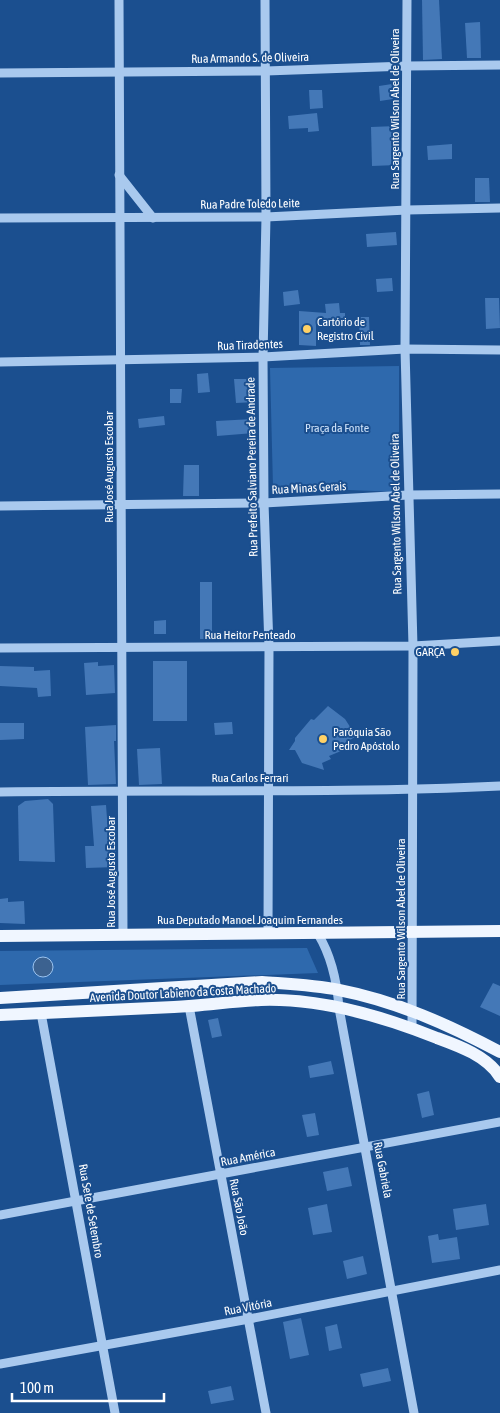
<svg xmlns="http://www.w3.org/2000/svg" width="500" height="1413" font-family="'Asap Condensed',sans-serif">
<rect width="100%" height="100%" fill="#1b4f8f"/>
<g fill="#2e69ad">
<polygon points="399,366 399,492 273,487 270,368"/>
<polygon points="307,948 318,973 0,985 0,951"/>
</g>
<circle fill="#3c6290" stroke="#9cc4f0" cx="43" cy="967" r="10"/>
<g fill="#4478b7">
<polygon points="422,0 439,0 442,59 423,60"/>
<polygon points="480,22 481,58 467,58 465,23"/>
<polygon points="392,84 393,99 380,101 379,86"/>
<polygon points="309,90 322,90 323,108 310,109"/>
<polygon points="317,113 319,131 308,132 308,128 289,129 288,116"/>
<polygon points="397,126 397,165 372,166 371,127"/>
<polygon points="452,144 452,159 428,160 427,146"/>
<polygon points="475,178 489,178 490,202 475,202"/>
<polygon points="396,232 397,245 367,247 366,234"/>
<polygon points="392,278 393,291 377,292 376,279"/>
<polygon points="298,290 300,304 284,306 283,292"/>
<polygon points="485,298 499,298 500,328 486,329"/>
<polygon points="339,303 340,313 345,313 345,318 316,321 316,346 299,345 299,311 326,313 325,304"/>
<polygon points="359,317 369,317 370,345 360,345"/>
<polygon points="208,373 210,392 198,393 197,374"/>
<polygon points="234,379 255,379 255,402 236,403"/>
<polygon points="170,389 182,389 181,403 170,403"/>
<polygon points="164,416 165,425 139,428 138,419"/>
<polygon points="253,419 254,433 217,436 216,421"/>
<polygon points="184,465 199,465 199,496 183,496"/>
<rect x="200" y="582" width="12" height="57"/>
<polygon points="166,620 166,634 154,634 154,621"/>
<rect x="153" y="661" width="34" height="60"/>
<polygon points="98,662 98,666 114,665 115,693 86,695 84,663"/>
<polygon points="0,666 34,667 34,671 50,670 51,696 38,697 37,688 0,686"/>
<polygon points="328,706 345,719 356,736 337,749 341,751 329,756 331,759 322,763 324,770 302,763 295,750 289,750 295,741 295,738 311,719 314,720"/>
<polygon points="232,722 233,734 215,735 214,723"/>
<polygon points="0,723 24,723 24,739 0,740"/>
<polygon points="116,725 116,741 114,741 116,784 88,785 85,727"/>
<polygon points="160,748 162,784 139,785 137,749"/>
<polygon points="48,799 53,804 55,862 19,861 18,806 25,801"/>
<polygon points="106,805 109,845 116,844 116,867 86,868 85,846 94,846 91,806"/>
<polygon points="8,898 8,902 24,901 25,924 0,923 0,899"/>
<polygon points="493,983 500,986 500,1016 480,1007"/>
<polygon points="218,1018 222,1036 212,1038 208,1020"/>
<polygon points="331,1061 334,1074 310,1078 308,1066"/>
<polygon points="429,1091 434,1115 422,1118 417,1094"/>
<polygon points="315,1113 319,1135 307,1137 302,1115"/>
<polygon points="348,1167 352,1186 327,1191 323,1172"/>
<polygon points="327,1204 332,1232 313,1235 308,1208"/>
<polygon points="486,1204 489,1225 456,1230 453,1209"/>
<polygon points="438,1234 439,1240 457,1237 460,1259 432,1263 428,1236"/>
<polygon points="363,1256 367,1274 347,1279 343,1261"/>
<polygon points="301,1318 309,1355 290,1359 283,1322"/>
<polygon points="337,1324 342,1348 329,1351 325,1327"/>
<polygon points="388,1368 391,1381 363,1387 360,1374"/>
<polygon points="231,1386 234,1400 211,1404 208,1391"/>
</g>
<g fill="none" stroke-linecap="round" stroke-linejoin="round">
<g stroke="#a9c9ee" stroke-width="9">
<polyline points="119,0 123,935"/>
<polyline points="265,0 266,217 263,357 264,503 269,647 268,934"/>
<polyline points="407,0 405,349 413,646 412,1028"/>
<polyline points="0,73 266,71 407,66 500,65"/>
<polyline points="119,175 153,218"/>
<polyline points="0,218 266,217 407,210 500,208"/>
<polyline points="0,362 263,357 405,349 500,350"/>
<polyline points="0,506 264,503 408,495 500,494"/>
<polyline points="0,648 413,646 500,641"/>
<path d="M0,792C167,789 333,794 500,786"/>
<path d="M318,934C332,957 337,981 339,1008L414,1413"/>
<polyline points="189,1006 266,1413"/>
<polyline points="41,1013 115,1413"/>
<polyline points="0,1215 500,1122"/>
<polyline points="0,1364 249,1319 500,1270"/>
</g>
<g stroke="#f0f6ff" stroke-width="12">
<polyline points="0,936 500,931"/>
<path d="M0,998L262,982C288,984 314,985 339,990C396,1001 449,1025 500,1052"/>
<path d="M0,1015C58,1012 116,1010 174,1007C203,1006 232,1001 261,1000C321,998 382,1016 437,1038C459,1046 487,1056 500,1077"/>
</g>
</g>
<g fill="#ffd166" stroke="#1b4f8f" stroke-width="2">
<circle cx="307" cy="329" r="5"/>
<circle cx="455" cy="652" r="5"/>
<circle cx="323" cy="739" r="5"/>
</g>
<g text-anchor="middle" stroke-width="4" stroke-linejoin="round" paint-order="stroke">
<g font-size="12" fill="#fff" stroke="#1b4f8f">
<text transform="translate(250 58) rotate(-1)" y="4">Rua Armando S. de Oliveira</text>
<text transform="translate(395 109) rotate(-90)" y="4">Rua Sargento Wilson Abel de Oliveira</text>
<text transform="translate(250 204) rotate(-1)" y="4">Rua Padre Toledo Leite</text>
<text transform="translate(250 345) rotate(-2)" y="4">Rua Tiradentes</text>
<text transform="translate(109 467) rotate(-90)" y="4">Rua José Augusto Escobar</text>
<text transform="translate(252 467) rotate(-91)" y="4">Rua Prefeito Salviano Pereira de Andrade</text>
<text transform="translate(309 488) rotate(-3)" y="4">Rua Minas Gerais</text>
<text transform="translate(396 514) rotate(-91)" y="4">Rua Sargento Wilson Abel de Oliveira</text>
<text x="250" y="639">Rua Heitor Penteado</text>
<text x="250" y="782">Rua Carlos Ferrari</text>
<text transform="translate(111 872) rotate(-90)" y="4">Rua José Augusto Escobar</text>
<text transform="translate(401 919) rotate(-90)" y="4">Rua Sargento Wilson Abel de Oliveira</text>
<text x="250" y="924">Rua Deputado Manoel Joaquim Fernandes</text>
<text transform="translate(183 993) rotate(-3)" y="4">Avenida Doutor Labieno da Costa Machado</text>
<text transform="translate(248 1157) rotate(-11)" y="4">Rua América</text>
<text transform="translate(383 1170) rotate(79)" y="4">Rua Gabriela</text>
<text transform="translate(239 1207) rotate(79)" y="4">Rua São João</text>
<text transform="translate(91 1211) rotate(80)" y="4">Rua Sete de Setembro</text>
<text transform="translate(248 1307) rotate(-11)" y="4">Rua Vitória</text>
</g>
<g font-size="12" fill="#fff" stroke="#1b4f8f" text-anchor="start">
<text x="317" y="326">Cartório de<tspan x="317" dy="14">Registro Civil</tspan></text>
<text x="445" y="656" text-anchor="end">GARÇA</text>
<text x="333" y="736">Paróquia São<tspan x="333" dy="14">Pedro Apóstolo</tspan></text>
</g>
<g font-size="12" fill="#cfe3fa" stroke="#1b4f8f">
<text x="337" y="432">Praça da Fonte</text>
</g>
</g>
<path d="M12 1393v8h152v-8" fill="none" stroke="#ffffff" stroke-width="2.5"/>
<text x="20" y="1393" font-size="15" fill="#ffffff" stroke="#1b4f8f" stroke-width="4" paint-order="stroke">100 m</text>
</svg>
